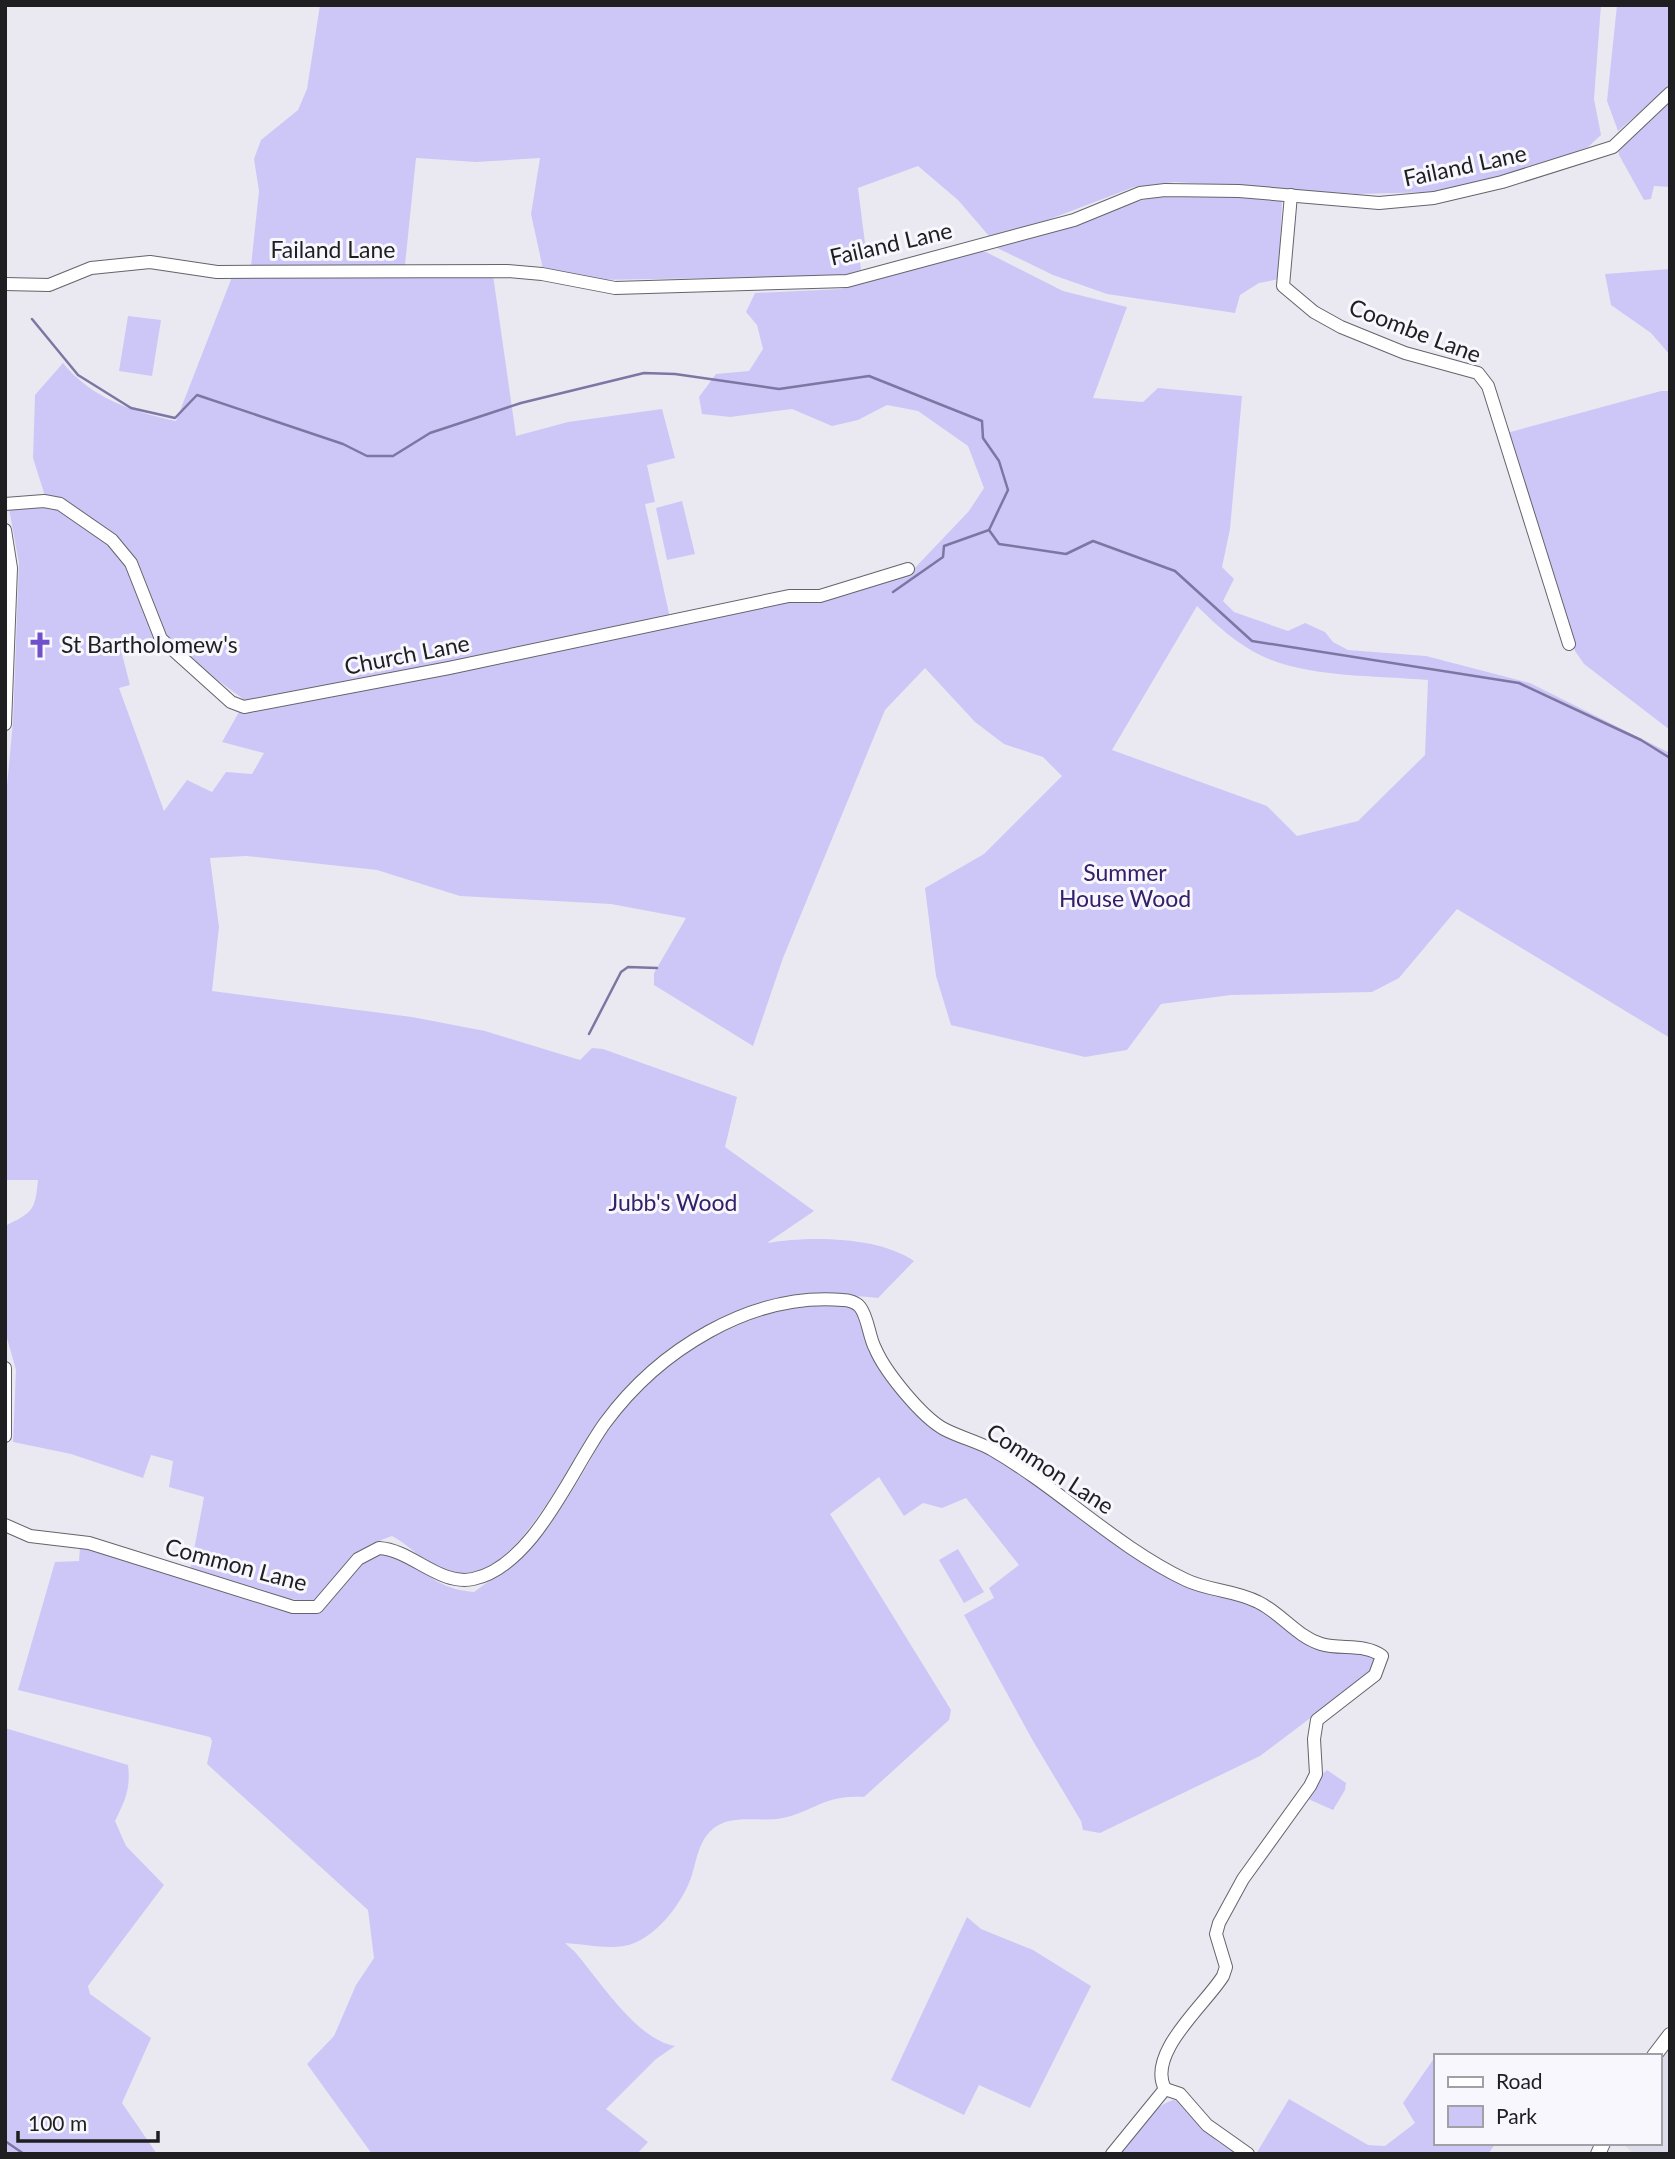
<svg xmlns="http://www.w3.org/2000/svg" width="1675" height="2159" font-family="Lato,sans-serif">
<rect width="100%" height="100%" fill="#eae9f2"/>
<polygon fill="#dddceb" points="1668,2051 1670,2154 1634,2154 1622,2143 1659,2143 1659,2061"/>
<g fill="#cdc7f7" fill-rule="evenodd">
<polygon points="320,5 1601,5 1594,99 1601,135 1588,147 1533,168 1437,192 1357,194 1175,182 1134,187 1037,224 989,236 958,200 918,166 858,188 866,251 860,261 861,270 841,276 595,280 543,269 531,214 540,158 476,162 416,158 405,265 251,266 259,191 254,159 261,140 298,110 307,89"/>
<polygon points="1617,5 1670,5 1670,86 1618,131 1607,101"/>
<polygon points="1670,102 1670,187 1654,186 1651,199 1644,200 1619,155 1618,148"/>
<polygon points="1213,195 1282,199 1279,279 1259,283 1240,295 1235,313 1107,294 1053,275 993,246 1073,224 1138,201 1163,196"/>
<path d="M976,252H986L1063,291L1127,307L1093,398L1143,402L1158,388L1242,396L1230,529L1222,567L1234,579L1223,601L1234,612L1288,631L1305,623L1325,632L1333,642L1348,650L1426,656L1530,683L1670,753V1038L1457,909L1399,978L1372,992L1231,995L1161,1004L1127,1050L1085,1057L951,1025L936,976L925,888L984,854L1062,776L1043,757L1004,744L975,722L925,668L885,710L783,958L753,1046L654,985V973L686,918L611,904L460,896L377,870L246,856L210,858L219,927L212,991L412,1017L485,1031L580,1060L592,1048L603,1049L737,1097L725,1147L814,1211L767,1243C808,1236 878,1236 914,1261L878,1298C766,1286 685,1325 610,1407C575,1445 521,1579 460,1575C434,1574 413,1547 392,1536C346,1551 344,1572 313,1602L282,1598L190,1571L204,1497L169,1487L173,1461L151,1455L143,1478L71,1454L13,1442L16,1370L5,1331V1226C33,1212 35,1211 38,1180H5V807L13,721L19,563L9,509L43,506L60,509L112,548L132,572L157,640L122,654L130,685L119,688L164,811L187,780L212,792L226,772L252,774L264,753L222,742L239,712L910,573L969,511L984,488L968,446L918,411L887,405L858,420L832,426L792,409L730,417L702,414L699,397L716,374L749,371L763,349L757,325L746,312L755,293L841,289ZM1197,606C1216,625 1237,644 1262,656C1310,678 1375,675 1428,680L1425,755L1358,821L1297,836L1267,806L1112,750Z"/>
<polygon points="1670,269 1670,355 1651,333 1611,305 1605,274"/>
<path d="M493,275L516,436L568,422L662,409L675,458L647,465L655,502L645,504L670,618L470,661L246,701L194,663L164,636L135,562L45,496L33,458L35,395L63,363C91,398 133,412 176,421L232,277Z"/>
<polygon points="128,316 161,320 152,376 119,371"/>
<polygon points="1661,391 1670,391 1670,730 1584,664 1575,651 1554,577 1507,433"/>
<polygon points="682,501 695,554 667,560 656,508"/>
<path d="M816,1304H842L857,1309L871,1351L935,1430L998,1457L1048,1493L1047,1495L1196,1588L1216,1597L1246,1601L1281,1622L1352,1653L1375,1656L1374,1670L1260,1756L1100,1833L1083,1830L1081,1821L1033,1741L964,1615L994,1598L989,1588L1019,1565L966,1498L942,1508L923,1503L904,1516L879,1477L830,1514L951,1710L949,1720L864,1797C822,1794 812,1814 777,1819C758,1821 730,1815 714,1828C699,1840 697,1858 692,1875C683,1903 654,1941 624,1946C605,1949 583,1944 565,1943L575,1952C601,1982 636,2039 675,2046L656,2059L606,2109L648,2142L637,2154H372L307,2064L334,2036L356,1985L374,1958L368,1910L207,1764L212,1741L210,1737L18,1690L55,1562L79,1561L80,1547L95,1550L290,1611L323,1610C337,1595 350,1572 366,1560C392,1541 416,1569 438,1582C450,1588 461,1591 474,1592C488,1581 504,1572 517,1560C545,1536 568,1498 587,1466C595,1453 601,1437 610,1424C661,1358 734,1315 816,1304Z"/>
<polygon points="958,1549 984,1592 964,1603 939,1560"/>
<path d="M5,1728L128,1765C131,1788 125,1801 115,1821L126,1846L164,1885L88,1986L90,1994L151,2038L122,2103L157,2154H5Z"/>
<polygon points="1327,1770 1346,1783 1345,1790 1333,1810 1306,1798 1320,1776"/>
<polygon points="967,1917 981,1929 1033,1950 1091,1986 1030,2108 979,2085 964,2115 891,2080"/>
<polygon points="1435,2057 1435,2143 1496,2143 1488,2154 1256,2154 1289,2099 1368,2145 1385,2146 1415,2123 1403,2103"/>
<path d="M1173,2100L1182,2101L1218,2142L1239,2154H1119C1134,2134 1149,2108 1173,2100Z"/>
</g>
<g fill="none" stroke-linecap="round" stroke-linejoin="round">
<g stroke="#7d76a3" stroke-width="2.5">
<polyline points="32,319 78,375 131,408 175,418 197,395 343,444 367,456 393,456 430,433 521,403 644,373 675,374 779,389 869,376 982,421 983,438 999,461 1008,490 989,530 999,544 1066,554 1093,541 1175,571 1252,641 1519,683 1641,740 1670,758"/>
<polyline points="893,592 943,557 944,546 989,530"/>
<polyline points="589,1034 621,972 628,967 657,968"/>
<polyline points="5,2141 24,2154"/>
</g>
<g stroke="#64646b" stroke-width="14">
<g id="minor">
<polyline points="1291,195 1283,286 1314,312 1341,327 1405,353 1478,373 1488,386 1569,644"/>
<polyline points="5,284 49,285 91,268 150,262 217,272 507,271 542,274 615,288 847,281 1074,220 1140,193 1165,190 1239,191 1379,203 1434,198 1502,182 1613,147 1670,93"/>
<polyline points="5,504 44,501 60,504 112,540 131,563 161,639 231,702 244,707 449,668 789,596 820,596 908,569"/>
<polyline points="5,530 11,568 5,724"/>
<polyline points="5,1368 5,1436"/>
<path d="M5,1525L30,1536L89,1543L293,1607H317L358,1559L379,1548C412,1550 439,1586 473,1579C534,1566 571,1470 605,1423C658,1351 750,1292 843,1300C848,1300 856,1302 860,1307C868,1317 869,1337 875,1348C885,1372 922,1417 944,1429C959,1437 976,1441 991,1449C1059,1488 1115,1546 1186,1580C1209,1591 1235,1590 1258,1602C1281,1613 1296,1636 1321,1644C1341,1650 1365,1643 1382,1656L1375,1675L1317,1720L1314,1739L1316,1774L1310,1786L1243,1879L1219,1923L1216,1934L1226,1967L1223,1976C1206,2004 1146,2053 1165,2089"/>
<polyline points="1165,2089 1180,2094 1207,2125 1248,2154"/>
<polyline points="1112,2154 1165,2089"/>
</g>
</g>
<g stroke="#64646b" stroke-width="16">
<g id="major">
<polyline points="1654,2056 1670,2035"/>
<polyline points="1598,2154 1603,2143"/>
</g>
</g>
<use href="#minor" stroke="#fff" stroke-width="12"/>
<use href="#major" stroke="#fff" stroke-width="14"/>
</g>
<defs>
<g id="church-bare" transform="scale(2.1)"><path d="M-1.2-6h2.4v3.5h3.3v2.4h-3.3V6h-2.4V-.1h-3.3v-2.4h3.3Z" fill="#6f51cb" stroke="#f8f7fe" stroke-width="2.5" paint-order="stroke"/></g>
</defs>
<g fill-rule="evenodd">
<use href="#church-bare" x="40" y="645"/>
</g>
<g text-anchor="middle" stroke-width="6" stroke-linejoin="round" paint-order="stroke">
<g font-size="23" fill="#1f1e21" stroke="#f8f7fe">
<text transform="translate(1465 166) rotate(-12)" y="8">Failand Lane</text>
<text transform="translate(891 244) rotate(-13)" y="8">Failand Lane</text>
<text x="333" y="258">Failand Lane</text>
<text transform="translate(1415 331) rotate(21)" y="8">Coombe Lane</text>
<text transform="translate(407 655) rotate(-11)" y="8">Church Lane</text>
<text transform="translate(1050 1469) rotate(33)" y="8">Common Lane</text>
<text transform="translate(236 1565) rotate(15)" y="8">Common Lane</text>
</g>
<g font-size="23" fill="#1f1e21" stroke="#f8f7fe" text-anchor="start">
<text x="61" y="653">St Bartholomew's</text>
</g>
<g font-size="23" fill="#342069" stroke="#f8f7fe">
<text x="1125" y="881">Summer<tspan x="1125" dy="26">House Wood</tspan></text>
<text x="673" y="1211">Jubb's Wood</text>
</g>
</g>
<rect width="1675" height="2159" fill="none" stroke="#1f1e21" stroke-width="14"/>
<rect x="1434" y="2054" width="228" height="91" fill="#f8f7fe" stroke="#a1a0a6" stroke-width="2"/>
<rect x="1448" y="2077" width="35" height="10" fill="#ffffff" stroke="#a1a0a6" stroke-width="2"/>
<text x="1496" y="2089" font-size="21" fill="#1f1e21">Road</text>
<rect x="1448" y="2106" width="35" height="21" fill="#cdc7f7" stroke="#a1a0a6" stroke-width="2"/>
<text x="1496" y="2124" font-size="21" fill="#1f1e21">Park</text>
<path d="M18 2131v10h140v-10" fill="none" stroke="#1f1e21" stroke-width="3.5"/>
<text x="28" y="2131" font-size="21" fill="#1f1e21" stroke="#f8f7fe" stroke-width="5" paint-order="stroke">100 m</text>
</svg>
